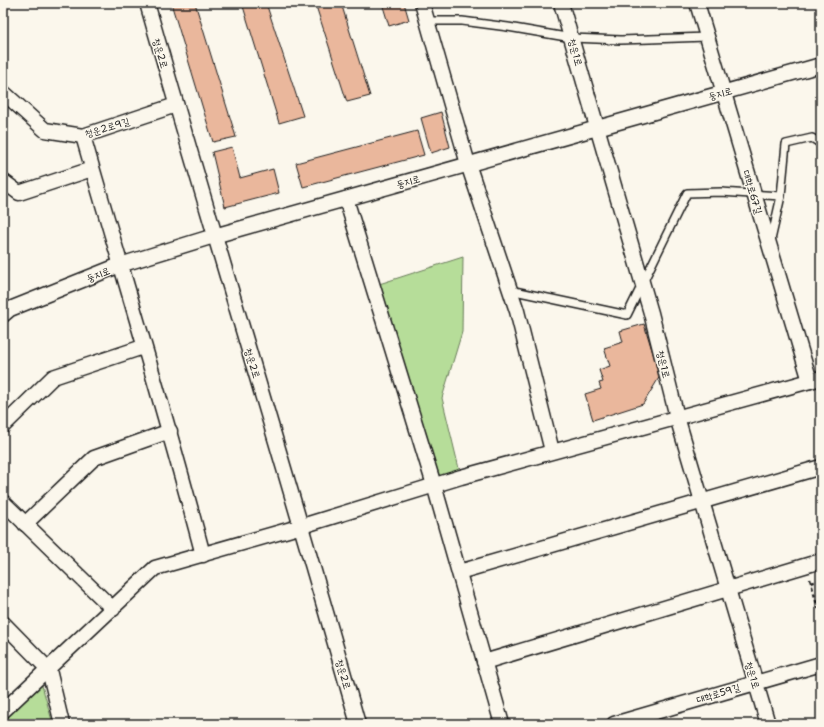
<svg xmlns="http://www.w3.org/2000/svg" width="824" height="727" font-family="'Shantell Sans','Poor Story',sans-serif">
<rect width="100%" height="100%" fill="#fbf7ec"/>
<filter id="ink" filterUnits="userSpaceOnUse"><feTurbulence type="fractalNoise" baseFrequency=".025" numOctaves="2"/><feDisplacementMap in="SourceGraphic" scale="8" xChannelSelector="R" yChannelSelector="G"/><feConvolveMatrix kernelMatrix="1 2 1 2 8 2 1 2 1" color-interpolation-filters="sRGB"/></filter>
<g filter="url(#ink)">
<g fill="#b6dd99" stroke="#697c5a">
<polygon points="463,257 462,332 442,398 461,477 434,485 373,286"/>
<polygon points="41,682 53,724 3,724 3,716"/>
</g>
<g fill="#eab79c" stroke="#1c1c1c">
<polygon points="171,3 195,3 236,137 213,142"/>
<polygon points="242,3 266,3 303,116 279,123"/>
<polygon points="315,3 341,3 370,96 347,102"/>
<polygon points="382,3 404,3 409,20 389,26"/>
<polygon points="441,112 450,147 431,153 421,118"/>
<polygon points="417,131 424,155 303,187 296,163"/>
<polygon points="232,147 240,178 273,169 279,193 225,207 212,152"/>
<polygon points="644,324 660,376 643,404 593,420 585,394 601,389 599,383 603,382 599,370 610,366 604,348 623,342 620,331"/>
</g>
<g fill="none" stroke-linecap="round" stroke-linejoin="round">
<g stroke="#1c1c1c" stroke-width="10">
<g id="lane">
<polyline points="427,21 462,21 508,27 572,38 621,40 707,37"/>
<polyline points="771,240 781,196 786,144 812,138 821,144"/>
<polyline points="510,290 627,315 687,193 721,192 781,196"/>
</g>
</g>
<g stroke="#1c1c1c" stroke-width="17">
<g id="street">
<path d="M147,3C216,244 290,483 358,724"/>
<polyline points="422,3 468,164 517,311 552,451"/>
<polyline points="561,3 651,313 677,417 768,724"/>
<polyline points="697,3 810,381"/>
<polyline points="3,92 45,130 83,136 176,105"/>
<path d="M83,136C123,275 166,414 203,555"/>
<polyline points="3,181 19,193 92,169"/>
<polyline points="346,199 434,485 502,724"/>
<polyline points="3,315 10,309 120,265 214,236 821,65"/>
<polyline points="3,426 53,377 143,347"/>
<polyline points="3,502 113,609"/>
<polyline points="25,524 94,458 170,431"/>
<polyline points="459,572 821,467"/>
<polyline points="3,623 49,670 62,724"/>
<polyline points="484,662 821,561"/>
<polyline points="3,711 155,568 302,526 461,477 821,378"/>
<polyline points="614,724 821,664"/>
</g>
</g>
<g stroke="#1c1c1c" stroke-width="2.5" stroke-dasharray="4 3" stroke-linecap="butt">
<polyline points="810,579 818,608 821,608"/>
<polyline points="811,583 821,580"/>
</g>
<use href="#lane" stroke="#fbf7ec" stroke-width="7"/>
<use href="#street" stroke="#fbf7ec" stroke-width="14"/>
</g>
</g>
<g text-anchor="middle" stroke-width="3" stroke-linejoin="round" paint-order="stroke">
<g font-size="10" fill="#1c1c1c" stroke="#fbf7ec">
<text transform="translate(576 52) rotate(74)" y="4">청운1로</text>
<text transform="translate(161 53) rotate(74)" y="4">청운2로</text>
<text transform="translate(720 93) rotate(-15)" y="4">둥지로</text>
<text transform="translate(107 127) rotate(-17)" y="4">청운2로9길</text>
<text transform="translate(408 181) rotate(-16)" y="4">둥지로</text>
<text transform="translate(753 192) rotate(73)" y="4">대학로67길</text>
<text transform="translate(98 274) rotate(-22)" y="4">둥지로</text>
<text transform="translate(253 363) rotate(73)" y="4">청운2로</text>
<text transform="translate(664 364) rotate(76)" y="4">청운1로</text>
<text transform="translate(344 674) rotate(74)" y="4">청운2로</text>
<text transform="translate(753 675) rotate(73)" y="4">청운1로</text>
<text transform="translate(718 693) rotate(-17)" y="4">대학로59길</text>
</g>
</g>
<rect width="824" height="727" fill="none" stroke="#fbf7ec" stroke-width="16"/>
<rect x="8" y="8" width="808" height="711" fill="none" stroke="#1c1c1c" stroke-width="1.5" filter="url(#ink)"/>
</svg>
